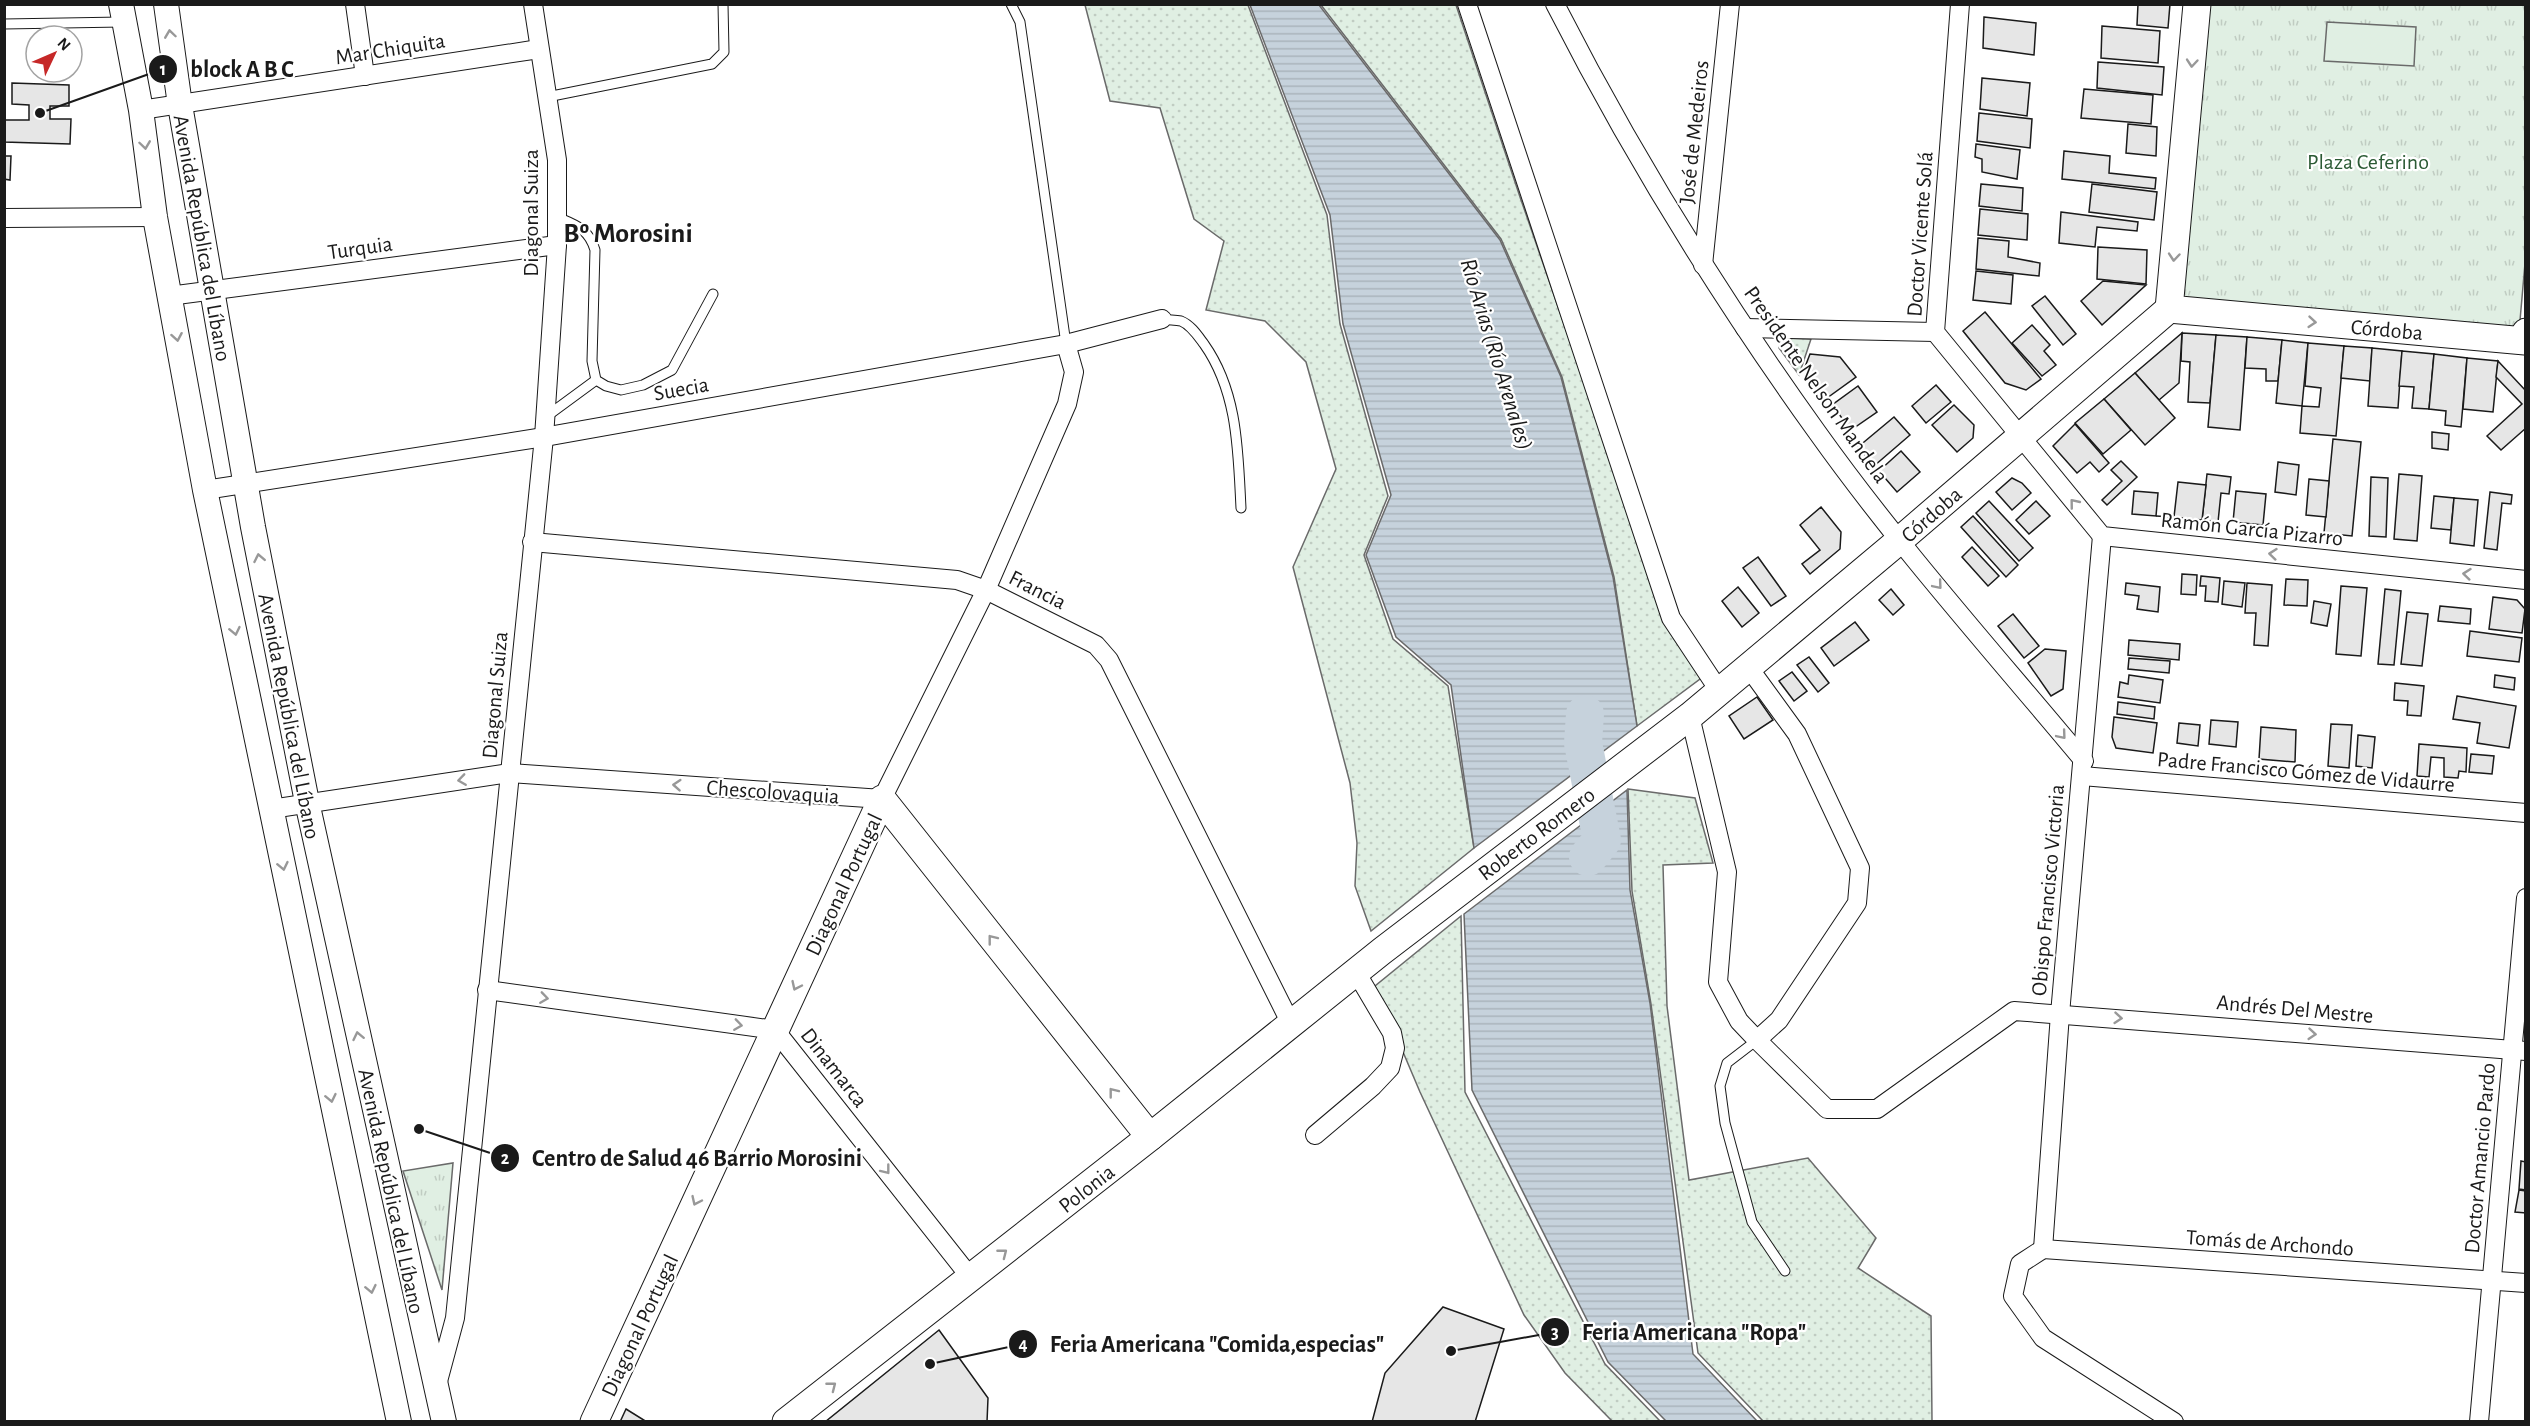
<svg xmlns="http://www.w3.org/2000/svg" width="2530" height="1426" font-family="'Alegreya Sans',sans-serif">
<defs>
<pattern id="grass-dots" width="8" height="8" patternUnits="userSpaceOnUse" patternTransform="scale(1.5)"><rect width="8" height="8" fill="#e0efe3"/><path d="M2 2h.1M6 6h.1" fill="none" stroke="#c0ccc2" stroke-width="1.8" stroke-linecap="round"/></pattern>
<pattern id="park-tufts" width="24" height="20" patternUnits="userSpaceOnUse" patternTransform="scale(1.5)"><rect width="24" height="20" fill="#e0efe3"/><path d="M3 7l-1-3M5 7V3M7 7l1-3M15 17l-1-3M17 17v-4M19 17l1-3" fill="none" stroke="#c0ccc2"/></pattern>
<pattern id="water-rules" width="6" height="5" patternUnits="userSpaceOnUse" patternTransform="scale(1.5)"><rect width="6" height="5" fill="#c6d2dc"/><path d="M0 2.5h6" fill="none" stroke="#aab4bc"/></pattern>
</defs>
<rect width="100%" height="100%" fill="#fff"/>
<g fill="url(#grass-dots)" stroke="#6a6a6a" stroke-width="1.5">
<polygon points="1085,5 1248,5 1327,215 1340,324 1388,496 1364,555 1393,639 1448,686 1474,848 1371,931 1355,886 1357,843 1350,783 1293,567 1336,469 1306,362 1265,321 1206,310 1224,241 1194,219 1160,108 1110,101"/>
<polygon points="1321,5 1456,5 1520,197 1668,624 1704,676 1637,726 1614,577 1562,377 1501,239"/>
<polygon points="1783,338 1811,339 1799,375 1779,348"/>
<polygon points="1628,789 1695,798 1713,863 1663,865 1667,1006 1689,1180 1808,1158 1876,1238 1858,1268 1931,1316 1932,1421 1763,1421 1698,1353 1651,1004 1632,891"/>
<polygon points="1461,916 1465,1092 1605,1364 1660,1421 1612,1421 1565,1373 1524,1315 1420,1092 1375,986"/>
</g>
<g fill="url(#park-tufts)" stroke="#6a6a6a" stroke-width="1.5">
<polygon points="2205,5 2525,5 2526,252 2519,332 2180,300"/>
<polygon points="453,1163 442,1290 403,1171"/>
</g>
<polygon fill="#e0efe3" stroke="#6a6a6a" stroke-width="1.5" points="2327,22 2416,27 2414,66 2324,61"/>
<g fill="url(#water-rules)" stroke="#6a6a6a" stroke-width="1.5">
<polygon points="1250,5 1319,5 1500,240 1561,377 1613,577 1637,726 1474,848 1451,685 1396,637 1366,555 1391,495 1343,324 1330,215"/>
<polygon points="1627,790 1630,890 1650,1003 1693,1354 1757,1421 1666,1421 1608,1362 1472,1090 1464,914"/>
</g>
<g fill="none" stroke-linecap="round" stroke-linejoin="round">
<polyline stroke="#c6d2dc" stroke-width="38" points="1585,714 1583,743 1602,840 1588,857"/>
</g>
<g fill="#e6e6e6" stroke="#1a1a1a" stroke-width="1.5">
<polygon points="2138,4 2170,4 2168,28 2137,25"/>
<polygon points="1984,17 2036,23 2034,55 1983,48"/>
<polygon points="2102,26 2160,31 2158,63 2101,58"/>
<polygon points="2098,62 2164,67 2162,95 2097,88"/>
<polygon points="1982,78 2030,83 2027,116 1980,109"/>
<polygon points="12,83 69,85 69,106 50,106 50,119 71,119 70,144 4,142 4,120 29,120 29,105 12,104"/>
<polygon points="2084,89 2153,95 2151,124 2081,118"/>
<polygon points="1979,113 2032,119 2030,148 1977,141"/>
<polygon points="2128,124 2157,127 2156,156 2126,153"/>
<polygon points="1976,144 2020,150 2017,179 1982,172 1982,159 1975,157"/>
<polygon points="2064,151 2110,156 2109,173 2156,178 2155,189 2062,179"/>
<polygon points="4,156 11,156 10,180 4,179"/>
<polygon points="1981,184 2023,188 2022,211 1979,206"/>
<polygon points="2092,184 2157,192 2154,220 2089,212"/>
<polygon points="1980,209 2028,214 2027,240 1978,235"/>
<polygon points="2061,212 2138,222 2137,231 2097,227 2095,247 2059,243"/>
<polygon points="1978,238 2009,241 2008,257 2040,263 2039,276 1976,269"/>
<polygon points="2098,247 2147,250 2146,284 2097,279"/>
<polygon points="1976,271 2013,275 2011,304 1973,300"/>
<polygon points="2103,281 2146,285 2102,325 2081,301"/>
<polygon points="2045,296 2076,334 2063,345 2032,306"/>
<polygon points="1985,312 2041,379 2026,390 2005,383 1963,331"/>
<polygon points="2032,325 2050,345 2044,351 2056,365 2042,376 2012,343"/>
<polygon points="2182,333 2216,335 2210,403 2188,402 2190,362 2181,361"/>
<polygon points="2182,333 2179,383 2159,400 2135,373"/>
<polygon points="2216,335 2247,337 2240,430 2208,427"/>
<polygon points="2247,337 2282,340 2278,381 2266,381 2266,369 2245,368"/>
<polygon points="2282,340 2308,343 2302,406 2276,403"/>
<polygon points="2308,343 2344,346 2336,436 2300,433 2302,406 2319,407 2321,388 2305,386"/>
<polygon points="2344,346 2372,348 2370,381 2341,378"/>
<polygon points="2372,348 2402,351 2398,408 2368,406"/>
<polygon points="2402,351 2434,354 2429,409 2412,408 2414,387 2399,386"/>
<polygon points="1810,354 1840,357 1856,377 1827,398 1805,367"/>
<polygon points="2434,354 2467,358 2461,427 2445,425 2446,411 2429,409"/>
<polygon points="2467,358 2498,361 2493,412 2463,409"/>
<polygon points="2498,361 2526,391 2526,428 2501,450 2487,436 2522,404 2496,377"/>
<polygon points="2135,373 2175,418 2145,445 2104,399"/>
<polygon points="1936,385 1951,402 1926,423 1912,406"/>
<polygon points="1858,386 1877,412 1851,430 1832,405"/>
<polygon points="2104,399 2131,430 2103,454 2075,423"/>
<polygon points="1954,405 1974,425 1973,438 1957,452 1932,425"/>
<polygon points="1894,417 1910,435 1874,466 1858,447"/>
<polygon points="2075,424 2109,463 2099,472 2090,462 2077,473 2053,446"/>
<polygon points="2432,432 2449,434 2448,450 2432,448"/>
<polygon points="2333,439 2361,442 2352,536 2324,533"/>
<polygon points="1901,451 1920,472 1897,492 1879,471"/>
<polygon points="2121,461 2137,477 2107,505 2102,500 2122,481 2111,470"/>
<polygon points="2278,462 2299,465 2296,495 2275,492"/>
<polygon points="2207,474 2231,477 2229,494 2221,493 2218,522 2202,520"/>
<polygon points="2399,474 2422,476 2417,541 2394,539"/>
<polygon points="2371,477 2388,478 2386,537 2369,536"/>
<polygon points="2012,478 2022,483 2031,493 2012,510 1996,492"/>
<polygon points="2309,479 2329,481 2326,517 2306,515"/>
<polygon points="2178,482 2206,485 2202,520 2174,517"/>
<polygon points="2134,491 2158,493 2156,516 2132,514"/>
<polygon points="2236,491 2266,494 2263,525 2233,522"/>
<polygon points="2490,492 2512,495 2511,504 2502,503 2497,550 2484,548"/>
<polygon points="2434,496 2454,498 2451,530 2431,528"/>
<polygon points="2454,498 2478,500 2474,546 2450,543"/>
<polygon points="1989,501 2033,548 2019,561 1976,513"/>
<polygon points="2036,501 2050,516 2029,534 2016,520"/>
<polygon points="1821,507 1841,532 1840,549 1810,574 1802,564 1820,550 1800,525"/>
<polygon points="1973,516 2018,565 2006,577 1961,527"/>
<polygon points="1972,547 1999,576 1988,586 1962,557"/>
<polygon points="1758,557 1786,596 1771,606 1743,568"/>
<polygon points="2182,574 2197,575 2196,595 2181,594"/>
<polygon points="2201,576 2220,578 2218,602 2205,601 2206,586 2200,586"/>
<polygon points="2286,579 2308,580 2307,606 2284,605"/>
<polygon points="2224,581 2245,583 2242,607 2222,604"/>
<polygon points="2126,583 2160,587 2158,612 2137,609 2139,596 2125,594"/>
<polygon points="2247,583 2272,585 2268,646 2254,645 2256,613 2245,613"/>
<polygon points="2341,586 2367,588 2361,656 2336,654"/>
<polygon points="1738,587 1759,613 1742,627 1722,601"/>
<polygon points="1891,589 1904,605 1893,615 1879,600"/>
<polygon points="2385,589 2401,591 2394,665 2378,664"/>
<polygon points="2493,597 2517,600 2525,609 2522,633 2489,629"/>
<polygon points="2314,601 2331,604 2327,626 2311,623"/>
<polygon points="2440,606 2471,609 2470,624 2438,621"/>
<polygon points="2407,612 2428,614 2422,666 2401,664"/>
<polygon points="2013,614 2039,646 2024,658 1998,626"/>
<polygon points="1855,622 1869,640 1834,666 1821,648"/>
<polygon points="2470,631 2522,638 2519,662 2467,656"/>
<polygon points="2129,640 2180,644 2179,660 2128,655"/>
<polygon points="2045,649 2066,651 2063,689 2051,696 2028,663"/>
<polygon points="1809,657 1829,683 1818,692 1797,665"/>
<polygon points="2129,658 2170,661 2169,673 2128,669"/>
<polygon points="1792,672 1807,691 1794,701 1779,681"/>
<polygon points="2129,675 2163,680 2160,703 2118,697 2120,682 2128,684"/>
<polygon points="2495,675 2515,678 2514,690 2494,687"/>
<polygon points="2395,683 2424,686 2421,716 2407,715 2408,701 2394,700"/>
<polygon points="2457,696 2516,706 2509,748 2477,743 2480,723 2453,719"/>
<polygon points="1757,697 1773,720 1744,739 1729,716"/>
<polygon points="2118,702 2155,707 2154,719 2117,714"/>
<polygon points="2114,717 2157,723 2153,753 2116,748 2112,737"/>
<polygon points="2211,720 2238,722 2236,747 2209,744"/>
<polygon points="2179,723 2200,725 2198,746 2177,743"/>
<polygon points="2331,724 2352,725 2349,768 2328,766"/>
<polygon points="2261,727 2296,730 2295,762 2259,759"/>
<polygon points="2358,735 2375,737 2372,768 2356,766"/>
<polygon points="2419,744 2467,748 2466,772 2459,771 2458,778 2444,777 2444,758 2431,757 2429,777 2417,776"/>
<polygon points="2471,754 2494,756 2492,774 2469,772"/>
<polygon points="2521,1161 2526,1162 2526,1190 2519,1189"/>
<polygon points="2519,1190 2526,1191 2526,1213 2515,1212"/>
<polygon points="1443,1307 1504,1329 1475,1422 1372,1422 1385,1373"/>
<polygon points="939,1330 988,1398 987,1422 825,1422"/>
<polygon points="626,1409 647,1422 620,1422"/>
</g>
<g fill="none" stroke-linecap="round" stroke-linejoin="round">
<g stroke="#1a1a1a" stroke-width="11">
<g id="service">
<polyline points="1011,4 1020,22 1066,344"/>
<polyline points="4,24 122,22"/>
<polyline points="547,97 712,64 724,52 723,4"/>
<path d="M557,217C576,225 589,229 595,250L592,361L596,380L606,386L621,390L643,385L672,370L713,294"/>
<path d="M1162,319C1168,320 1175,320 1181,321C1191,325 1198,336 1204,344C1238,392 1238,451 1241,508"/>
<polyline points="547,416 596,380"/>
<polyline points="1757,1040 1727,1063 1720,1086 1725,1123 1752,1222 1785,1271"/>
</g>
</g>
<g stroke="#1a1a1a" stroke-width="20">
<g id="minor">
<polyline points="355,4 365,76"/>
<polyline points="1467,4 1671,618 1720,692"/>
<path d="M1555,4C1631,153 1720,297 1817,432C1899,547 1994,653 2084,761"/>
<polyline points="1960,4 1935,332 2102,536 2526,580"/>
<polyline points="141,110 539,49"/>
<polyline points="4,218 155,217"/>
<polyline points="1703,265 1730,4"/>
<polyline points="169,296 557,245"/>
<polyline points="1745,328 1935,332"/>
<polyline points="205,490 544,437 1066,344 1162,319"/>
<polyline points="532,542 957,580 986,590 1096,645 1109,660 1291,1024"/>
<polyline points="1749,668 1797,734 1860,868 1857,903 1779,1020 1757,1040 1827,1109 1877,1109 2014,1011 2526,1051"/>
<polyline points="1690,716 1727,872 1718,982 1739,1021 1757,1040"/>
<polyline points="2082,776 2526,813"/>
<polyline points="271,809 510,773 882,799 986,590 1067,404 1074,372 1066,344"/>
<polyline points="487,990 775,1030 971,1278"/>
<polyline points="1315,1135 1373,1086 1390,1068 1395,1048 1392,1033 1356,972"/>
<polyline points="2043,1249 2060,1014 2102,536"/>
<polyline points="2043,1249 2526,1283"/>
<polyline points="2043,1249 2020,1264 2013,1296 2043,1338 2174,1422"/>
<polyline points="437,1385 455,1318 544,437 557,245 557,160 533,4"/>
<polyline points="2479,1422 2526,898"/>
</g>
</g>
<g stroke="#1a1a1a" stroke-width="26">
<g id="tertiary">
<polyline points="121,4 141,110 155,217 205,490 399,1422"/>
<polyline points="166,4 180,105 253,527 307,802 444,1422"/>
</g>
</g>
<g stroke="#1a1a1a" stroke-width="29">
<g id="secondary">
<polyline points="2197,4 2169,309 2525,341 2526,332"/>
<polyline points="594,1422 882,799 1150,1137"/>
<polyline points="786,1422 1150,1137 1382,951 1690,716 1900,540 2169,309"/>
</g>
</g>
<use href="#service" stroke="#fff" stroke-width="9"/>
<use href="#minor" stroke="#fff" stroke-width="18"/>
<use href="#tertiary" stroke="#fff" stroke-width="24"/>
<use href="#secondary" stroke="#fff" stroke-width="27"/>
<polyline stroke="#1a1a1a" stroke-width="1.5" stroke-dasharray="8 3" stroke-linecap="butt" points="2156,516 2174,517"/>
</g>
<defs><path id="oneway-chevron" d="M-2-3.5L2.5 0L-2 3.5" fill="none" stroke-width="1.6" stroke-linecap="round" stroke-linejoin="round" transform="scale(1.5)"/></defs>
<g stroke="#989898">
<use href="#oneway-chevron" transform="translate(170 34) rotate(-98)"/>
<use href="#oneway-chevron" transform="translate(2192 63) rotate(95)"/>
<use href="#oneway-chevron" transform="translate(145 145) rotate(82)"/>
<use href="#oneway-chevron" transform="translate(2174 257) rotate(95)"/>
<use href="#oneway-chevron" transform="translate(2312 322) rotate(5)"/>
<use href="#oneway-chevron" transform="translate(177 337) rotate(80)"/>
<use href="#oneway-chevron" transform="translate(2074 503) rotate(-129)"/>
<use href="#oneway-chevron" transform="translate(2273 554) rotate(-174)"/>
<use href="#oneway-chevron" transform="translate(259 558) rotate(-101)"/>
<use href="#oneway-chevron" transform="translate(2467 574) rotate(-174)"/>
<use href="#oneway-chevron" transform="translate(1938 585) rotate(50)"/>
<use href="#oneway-chevron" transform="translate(235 631) rotate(78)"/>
<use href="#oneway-chevron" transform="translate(2062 735) rotate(50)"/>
<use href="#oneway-chevron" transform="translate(462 780) rotate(172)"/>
<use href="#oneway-chevron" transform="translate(677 785) rotate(-176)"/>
<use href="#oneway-chevron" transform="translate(283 866) rotate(78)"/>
<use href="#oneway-chevron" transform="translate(992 939) rotate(-128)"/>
<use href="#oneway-chevron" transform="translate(796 986) rotate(115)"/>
<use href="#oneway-chevron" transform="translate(544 998) rotate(8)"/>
<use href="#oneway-chevron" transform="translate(2118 1018) rotate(5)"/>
<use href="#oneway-chevron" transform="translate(738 1025) rotate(8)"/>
<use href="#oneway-chevron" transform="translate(2312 1034) rotate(5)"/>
<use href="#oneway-chevron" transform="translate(358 1036) rotate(-102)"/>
<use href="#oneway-chevron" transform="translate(1113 1092) rotate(-128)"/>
<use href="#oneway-chevron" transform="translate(331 1098) rotate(78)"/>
<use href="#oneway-chevron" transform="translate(886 1170) rotate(52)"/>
<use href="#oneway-chevron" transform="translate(696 1201) rotate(115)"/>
<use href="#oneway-chevron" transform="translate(1003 1253) rotate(-38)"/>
<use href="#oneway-chevron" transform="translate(371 1289) rotate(78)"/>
<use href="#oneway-chevron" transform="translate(832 1386) rotate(-38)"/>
</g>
<g text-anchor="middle" stroke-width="4.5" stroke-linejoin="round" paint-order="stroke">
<g font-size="22" fill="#1a1a1a" stroke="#fff">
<text transform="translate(390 48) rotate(-9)" y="8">Mar Chiquita</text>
<text transform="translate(1693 132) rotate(-84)" y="8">José de Medeiros</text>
<text transform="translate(530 213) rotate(-90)" y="8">Diagonal Suiza</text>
<text transform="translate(1919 234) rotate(-86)" y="8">Doctor Vicente Solá</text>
<text transform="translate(203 238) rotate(80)" y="8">Avenida República del Líbano</text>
<text transform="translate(360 247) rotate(-8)" y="8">Turquia</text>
<text transform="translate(2387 329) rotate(5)" y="8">Córdoba</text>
<text transform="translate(1817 384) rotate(55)" y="8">Presidente Nelson Mandela</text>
<text transform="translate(681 388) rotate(-10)" y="8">Suecia</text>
<text transform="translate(1931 514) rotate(-41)" y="8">Córdoba</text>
<text transform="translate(2252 528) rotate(6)" y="8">Ramón García Pizarro</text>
<text transform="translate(1038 589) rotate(27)" y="8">Francia</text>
<text transform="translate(494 695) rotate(-85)" y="8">Diagonal Suiza</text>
<text transform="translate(290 716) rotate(79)" y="8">Avenida República del Líbano</text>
<text transform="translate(2306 771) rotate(5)" y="8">Padre Francisco Gómez de Vidaurre</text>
<text transform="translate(773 791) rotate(4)" y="8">Chescolovaquia</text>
<text transform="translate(1536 833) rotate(-37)" y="8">Roberto Romero</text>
<text transform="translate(843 884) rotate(-65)" y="8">Diagonal Portugal</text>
<text transform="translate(2047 890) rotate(-85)" y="8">Obispo Francisco Victoria</text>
<text transform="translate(2295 1008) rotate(5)" y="8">Andrés Del Mestre</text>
<text transform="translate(835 1067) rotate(52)" y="8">Dinamarca</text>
<text transform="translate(2479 1158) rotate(-85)" y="8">Doctor Amancio Pardo</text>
<text transform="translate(1086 1188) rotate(-38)" y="8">Polonia</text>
<text transform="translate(392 1191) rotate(78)" y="8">Avenida República del Líbano</text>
<text transform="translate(2270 1242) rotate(4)" y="8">Tomás de Archondo</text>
<text transform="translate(639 1325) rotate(-65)" y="8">Diagonal Portugal</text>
</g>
<g font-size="22" fill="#2b5a34" stroke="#fff">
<text x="2368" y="169">Plaza Ceferino</text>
</g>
<g font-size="24" font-style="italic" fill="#1a1a1a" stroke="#fff">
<text transform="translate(1497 354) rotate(73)" y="8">Río Arias (Río Arenales)</text>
</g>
<g font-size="28" font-weight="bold" fill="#1a1a1a" stroke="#fff">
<text x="628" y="242">Bº Morosini</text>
</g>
</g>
<path fill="none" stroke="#1a1a1a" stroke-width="2" d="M40 113L163 69M419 1129L505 1158M1451 1351L1555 1332M930 1364L1023 1344"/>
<g fill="#1a1a1a" stroke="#fff" stroke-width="2">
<circle cx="40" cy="113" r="6"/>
<circle cx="419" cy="1129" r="6"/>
<circle cx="1451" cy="1351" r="6"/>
<circle cx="930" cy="1364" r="6"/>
<circle cx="163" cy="69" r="15"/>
<circle cx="505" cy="1158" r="15"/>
<circle cx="1555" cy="1332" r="15"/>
<circle cx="1023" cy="1344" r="15"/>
</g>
<g font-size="18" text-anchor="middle" font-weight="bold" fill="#fff">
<text x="163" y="75">1</text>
<text x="505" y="1164">2</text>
<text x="1555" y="1338">3</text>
<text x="1023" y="1350">4</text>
</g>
<g font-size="24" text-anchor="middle" font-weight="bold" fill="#1a1a1a" stroke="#fff" stroke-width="4.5" stroke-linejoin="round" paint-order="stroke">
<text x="242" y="77">block A B C</text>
<text x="697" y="1166">Centro de Salud 46 Barrio Morosini</text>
<text x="1694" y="1340">Feria Americana "Ropa"</text>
<text x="1217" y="1352">Feria Americana "Comida,especias"</text>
</g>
<rect width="2530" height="1426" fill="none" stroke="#1a1a1a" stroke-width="12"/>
<g transform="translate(54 54) rotate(46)"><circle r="28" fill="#ffffff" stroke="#a3a3a3" stroke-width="1.5"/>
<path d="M0-4.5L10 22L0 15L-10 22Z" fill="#c62828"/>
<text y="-9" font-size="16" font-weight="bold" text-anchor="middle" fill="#1a1a1a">N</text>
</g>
</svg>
